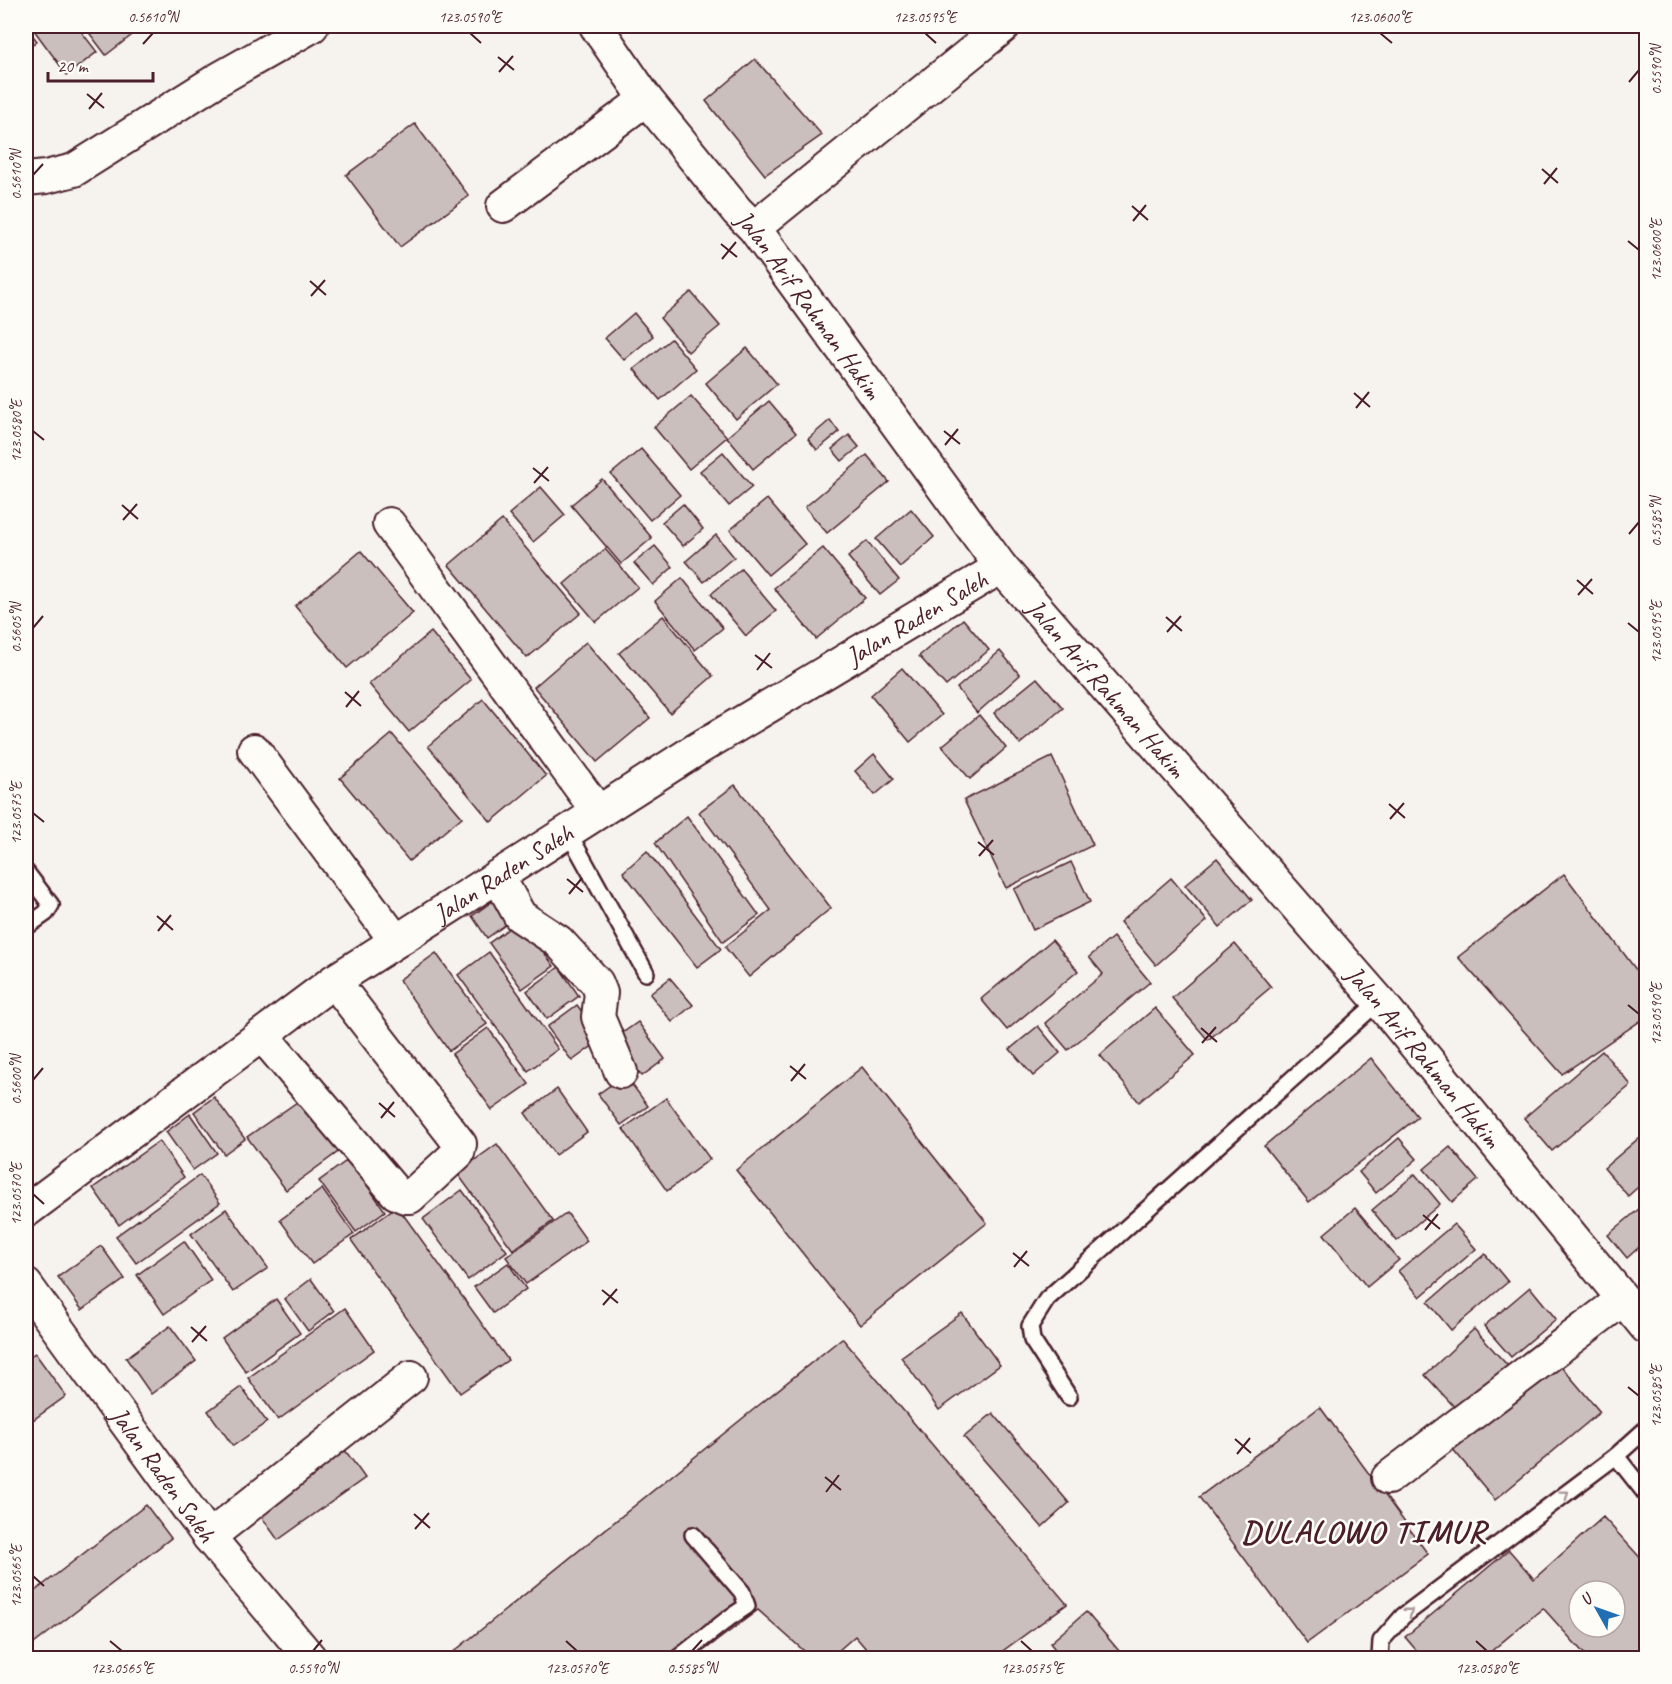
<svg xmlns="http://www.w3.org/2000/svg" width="1672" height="1684" font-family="Caveat,sans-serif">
<rect width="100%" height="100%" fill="#f6f3ef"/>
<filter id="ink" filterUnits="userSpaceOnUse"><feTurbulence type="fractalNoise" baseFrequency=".0167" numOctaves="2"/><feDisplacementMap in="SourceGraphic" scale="12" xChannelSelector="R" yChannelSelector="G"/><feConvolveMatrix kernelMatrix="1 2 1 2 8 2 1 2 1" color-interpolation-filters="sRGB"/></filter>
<g filter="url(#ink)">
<g fill="#cbbfbe" stroke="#4a1f2b" stroke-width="1.5" fill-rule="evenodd">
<polygon points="31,26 77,26 97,52 67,75"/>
<polygon points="84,26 137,26 140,29 106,55"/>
<polygon points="26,27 37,41 26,51"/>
<polygon points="755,59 822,135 765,175 706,101"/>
<polygon points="415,124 469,196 400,247 346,175"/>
<polygon points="691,292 720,326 688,352 660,318"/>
<polygon points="634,313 653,336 624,360 605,338"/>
<polygon points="671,339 696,369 660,400 634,369"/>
<polygon points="747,348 777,384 736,419 706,383"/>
<polygon points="691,396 727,437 689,469 654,427"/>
<polygon points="769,401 796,433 753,469 727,437"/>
<polygon points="830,420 839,432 817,450 808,439"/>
<polygon points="849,435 859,447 842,461 832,449"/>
<polygon points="641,449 680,495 650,520 611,474"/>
<polygon points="723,452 752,487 729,506 700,471"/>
<polygon points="867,455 889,482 827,533 805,507"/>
<polygon points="602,479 652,538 621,564 571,505"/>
<polygon points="541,487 565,515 533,542 509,514"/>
<polygon points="767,499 805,544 768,575 730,530"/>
<polygon points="683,504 703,529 683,546 662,522"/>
<polygon points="911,509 934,537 900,567 876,539"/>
<polygon points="502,520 581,613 527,658 449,565"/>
<polygon points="716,535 734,557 704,582 686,561"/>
<polygon points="867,541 899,580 880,595 848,557"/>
<polygon points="655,546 673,567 653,585 634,563"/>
<polygon points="823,548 865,598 816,639 774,588"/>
<polygon points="605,549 638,587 596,622 564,584"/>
<polygon points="361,551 413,613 347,668 295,606"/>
<polygon points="741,569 776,611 746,636 711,594"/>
<polygon points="682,578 723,628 695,650 655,601"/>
<polygon points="663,616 713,676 670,713 619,653"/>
<polygon points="963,619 989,650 946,686 919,656"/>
<polygon points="431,632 471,680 409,732 369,684"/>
<polygon points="586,642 650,718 597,762 534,687"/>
<polygon points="1000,651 1020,675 977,713 957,688"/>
<polygon points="902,668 942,715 910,742 871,695"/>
<polygon points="1037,678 1063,708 1020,744 994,713"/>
<polygon points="483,699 546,776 491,822 428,746"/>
<polygon points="979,715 1006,748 970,779 942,746"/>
<polygon points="392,734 462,817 409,861 340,778"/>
<polygon points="874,754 894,779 875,795 855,771"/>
<polygon points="1052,757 1093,845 1006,888 964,800"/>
<polygon points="735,785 831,908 749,977 725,947 771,910 699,812"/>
<polygon points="687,816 759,915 723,942 655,843"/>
<polygon points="647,851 721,949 697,967 623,872"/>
<polygon points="1217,858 1252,900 1220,927 1185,885"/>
<polygon points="1071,862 1090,902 1033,930 1014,889"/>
<polygon points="1564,874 1646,983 1646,1017 1562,1074 1458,957"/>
<polygon points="1171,878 1207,921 1156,965 1120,922"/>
<polygon points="497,898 512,920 487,938 472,916"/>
<polygon points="520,920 554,966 522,989 489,943"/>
<polygon points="1113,937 1150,982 1068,1050 1045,1023 1103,974 1089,957"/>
<polygon points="1052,940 1078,971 1007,1030 981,999"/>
<polygon points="1235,944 1271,987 1208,1040 1172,998"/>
<polygon points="489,952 558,1049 528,1071 458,975"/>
<polygon points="436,953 487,1024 449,1051 399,980"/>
<polygon points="559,967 579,996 547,1019 527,991"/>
<polygon points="670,978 693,1005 672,1022 650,994"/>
<polygon points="577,1005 602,1039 572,1061 547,1027"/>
<polygon points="1155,1008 1195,1055 1139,1102 1100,1055"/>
<polygon points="638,1022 665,1059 642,1076 614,1039"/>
<polygon points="1038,1026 1060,1053 1033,1076 1010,1049"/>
<polygon points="488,1028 529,1084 492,1110 452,1054"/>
<polygon points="1602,1051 1631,1085 1552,1151 1524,1118"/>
<polygon points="1371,1058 1418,1117 1309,1202 1264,1146"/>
<polygon points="862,1067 987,1223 860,1325 736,1170"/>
<polygon points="625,1075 648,1106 621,1125 598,1094"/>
<polygon points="557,1089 587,1132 555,1155 525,1113"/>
<polygon points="214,1097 245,1139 224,1154 194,1112"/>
<polygon points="666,1098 710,1159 667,1191 623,1129"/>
<polygon points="300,1100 338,1152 286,1190 247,1137"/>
<polygon points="190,1114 217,1153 193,1170 166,1132"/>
<polygon points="1646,1132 1646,1180 1628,1196 1604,1168"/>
<polygon points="1399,1138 1417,1159 1376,1193 1359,1172"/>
<polygon points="159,1141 184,1177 119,1225 93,1188"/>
<polygon points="497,1144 553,1221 513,1250 457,1173"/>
<polygon points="1450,1147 1478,1180 1452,1202 1424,1169"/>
<polygon points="349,1159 385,1211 356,1232 319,1181"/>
<polygon points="1415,1174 1440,1204 1397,1241 1372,1210"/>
<polygon points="200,1175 220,1203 136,1263 116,1236"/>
<polygon points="322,1189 354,1234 312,1264 280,1220"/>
<polygon points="462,1190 507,1251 468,1280 423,1219"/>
<polygon points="1646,1203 1646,1241 1627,1258 1608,1235"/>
<polygon points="397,1206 508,1360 460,1393 351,1240"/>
<polygon points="1355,1208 1399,1260 1367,1287 1324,1234"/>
<polygon points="226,1209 268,1268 233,1292 191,1234"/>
<polygon points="567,1213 587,1241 526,1284 506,1257"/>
<polygon points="1454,1224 1476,1249 1420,1297 1398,1271"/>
<polygon points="184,1241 211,1280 164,1314 137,1275"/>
<polygon points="101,1246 125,1279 82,1310 58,1277"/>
<polygon points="1485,1254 1508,1282 1451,1330 1428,1302"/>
<polygon points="508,1263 526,1289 493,1313 474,1287"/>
<polygon points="311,1279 334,1311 308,1331 285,1299"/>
<polygon points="1530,1287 1556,1319 1511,1357 1484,1326"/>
<polygon points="276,1299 300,1333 246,1372 222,1338"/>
<polygon points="345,1308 374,1350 278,1420 248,1378"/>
<polygon points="962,1313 1000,1365 939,1410 901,1357"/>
<polygon points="170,1326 196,1361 151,1394 126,1358"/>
<polygon points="1474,1329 1508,1366 1459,1412 1425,1375"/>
<polygon points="842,1338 1067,1604 993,1658 874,1658 855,1636 830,1658 812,1658 758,1610 694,1658 446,1658"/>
<polygon points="35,1353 66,1396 26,1425 26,1359"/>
<polygon points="1556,1360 1600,1412 1495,1500 1452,1448"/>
<polygon points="241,1387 267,1422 233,1446 208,1411"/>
<polygon points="1320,1407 1428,1554 1307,1643 1199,1497"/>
<polygon points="993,1413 1069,1503 1042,1527 964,1437"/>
<polygon points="342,1446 365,1478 278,1540 256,1509"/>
<polygon points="146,1505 171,1538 26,1650 26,1598"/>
<path d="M1603,1517L1646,1564V1658H1588L1543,1608L1483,1658H1423L1405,1637L1509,1550L1534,1579ZM1579,1591H1615V1627H1579Z"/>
<polygon points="1086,1612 1125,1658 1062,1658 1050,1643"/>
</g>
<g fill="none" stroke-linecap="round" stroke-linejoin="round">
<g stroke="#4a1f2b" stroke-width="20">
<g id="service">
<polyline points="568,832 646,973"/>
<polyline points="26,872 51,905 46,913 26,927"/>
<polyline points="1069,1397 1032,1340 1030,1326 1047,1299 1379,1001"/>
<polyline points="1616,1456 1646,1494"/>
<polyline points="678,1658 729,1618 747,1606 742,1592 693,1535"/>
<polyline points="1380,1658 1381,1641 1403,1616 1616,1456 1646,1429"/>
</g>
</g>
<g stroke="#4a1f2b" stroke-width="36">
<g id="minor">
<path id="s1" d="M596,26L646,99L737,211L754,228L1001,567L1379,1001L1646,1327"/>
<polyline points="26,179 46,177 74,170 217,80 312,26"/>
<polyline points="503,206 646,99"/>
<polyline points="754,228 1004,26"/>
<polyline points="389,524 598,812"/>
<polyline points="254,750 396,941"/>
<polyline points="498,876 520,916 558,941 597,983 601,993 598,1017 621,1072"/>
<polyline points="262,1035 396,1193 405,1197 410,1197 458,1153 460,1144 334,981"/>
<path id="s2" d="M26,1211L334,981L694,751L1001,567"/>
<path id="s3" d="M26,1285L209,1537L310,1658"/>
<polyline points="1388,1478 1623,1299"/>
<polyline points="209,1537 411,1377"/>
</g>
</g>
<use href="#service" stroke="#fdfcf7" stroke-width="15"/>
<use href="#minor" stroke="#fdfcf7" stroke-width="32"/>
</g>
<defs><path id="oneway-chevron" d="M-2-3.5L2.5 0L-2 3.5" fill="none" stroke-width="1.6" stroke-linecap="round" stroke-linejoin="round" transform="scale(1.5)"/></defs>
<g stroke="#ac999b">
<use href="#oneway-chevron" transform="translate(1565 1494) rotate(-37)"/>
<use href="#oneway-chevron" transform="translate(1409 1612) rotate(-38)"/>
</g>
</g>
<path fill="none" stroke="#4a1f2b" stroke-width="2" d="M470,33L481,43M925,33L936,43M1380,33L1392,43M143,44L153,33M498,57L514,70M499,72L513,56M1629,82L1639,70M87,94L104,108M89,109L102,93M1542,169L1558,183M33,175L43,164M1544,184L1557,168M1132,206L1148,220M1133,221L1146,205M1628,241L1639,250M721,244L737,257M722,259L736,242M310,281L326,295M311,296L325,280M1354,393L1370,407M1356,408L1369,392M33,431L44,440M944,431L960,444M945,445L958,429M533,468L549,481M534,483L548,467M122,505L138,519M123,520L137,504M1629,534L1639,522M1577,580L1593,594M1578,595L1592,579M1166,617L1182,631M1628,623L1639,632M33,628L43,616M1167,632L1181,616M755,655L772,668M757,670L770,653M345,692L361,706M346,707L359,691M1389,804L1405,818M33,813L44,822M1390,819L1404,803M978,842L994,855M979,856L993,840M567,879L583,892M569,894L582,878M157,916L173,930M158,931L171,915M1628,1005L1639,1014M1201,1028L1217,1042M1202,1043L1216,1027M790,1066L806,1079M33,1080L43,1068M791,1081L805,1064M379,1103L395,1117M381,1118L394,1102M33,1194L44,1204M1423,1215L1440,1229M1425,1230L1438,1214M1013,1253L1029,1266M1014,1267L1027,1251M602,1290L618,1303M603,1305L617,1289M191,1327L207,1341M192,1342L206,1326M1628,1387L1639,1396M1235,1439L1251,1453M1237,1454L1250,1438M825,1477L841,1490M826,1492L839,1475M414,1514L430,1528M415,1529L429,1513M33,1576L44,1586M110,1641L122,1651M566,1641L577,1651M1021,1641L1032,1651M1476,1641L1487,1651M313,1651L322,1640M692,1651L702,1640"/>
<g text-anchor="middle" stroke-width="5" stroke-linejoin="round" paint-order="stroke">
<g font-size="26" fill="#4a1f2b" stroke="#fdfcf7">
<text dy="9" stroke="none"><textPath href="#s1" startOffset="351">Jalan Arif Rahman Hakim</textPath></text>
<text dy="9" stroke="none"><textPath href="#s2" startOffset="1071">Jalan Raden Saleh</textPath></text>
<text dy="9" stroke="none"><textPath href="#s1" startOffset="837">Jalan Arif Rahman Hakim</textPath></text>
<text dy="9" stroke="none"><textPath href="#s2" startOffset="585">Jalan Raden Saleh</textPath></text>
<text dy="9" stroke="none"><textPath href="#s1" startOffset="1323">Jalan Arif Rahman Hakim</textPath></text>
<text dy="9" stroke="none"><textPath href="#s3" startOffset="234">Jalan Raden Saleh</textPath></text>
</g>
<g font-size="32" font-weight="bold" letter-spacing="1.5" fill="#4a1f2b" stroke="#fdfcf7">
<text x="1364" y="1542">DULALOWO TIMUR</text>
</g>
</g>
<rect width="1672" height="1684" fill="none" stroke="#fdfcf7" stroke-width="66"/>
<g transform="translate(1597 1609) rotate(310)"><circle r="28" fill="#fdfcf7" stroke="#b5a4a5" stroke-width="1.5"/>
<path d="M0-4.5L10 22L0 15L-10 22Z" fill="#1f6fb2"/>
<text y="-9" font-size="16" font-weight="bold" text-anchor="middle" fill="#4a1f2b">U</text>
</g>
<path d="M48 72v9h105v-9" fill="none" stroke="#4a1f2b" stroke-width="3"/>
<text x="57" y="72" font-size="18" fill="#4a1f2b" stroke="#fdfcf7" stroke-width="4.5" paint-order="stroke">20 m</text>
<rect x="33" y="33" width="1606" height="1618" fill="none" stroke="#4a1f2b" stroke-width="2"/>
<g font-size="15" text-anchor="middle" fill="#4a1f2b">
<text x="153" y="22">0.5610°N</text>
<text x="470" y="22">123.0590°E</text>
<text x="925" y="22">123.0595°E</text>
<text x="1380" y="22">123.0600°E</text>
<text transform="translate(1656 70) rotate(-90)" y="5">0.5590°N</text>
<text transform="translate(16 175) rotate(-90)" y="5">0.5610°N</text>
<text transform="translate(1656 250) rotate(-90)" y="5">123.0600°E</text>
<text transform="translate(16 431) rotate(-90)" y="5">123.0580°E</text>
<text transform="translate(1656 522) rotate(-90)" y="5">0.5585°N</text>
<text transform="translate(16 628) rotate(-90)" y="5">0.5605°N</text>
<text transform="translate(1656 632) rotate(-90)" y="5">123.0595°E</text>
<text transform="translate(16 813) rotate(-90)" y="5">123.0575°E</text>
<text transform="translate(1656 1014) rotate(-90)" y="5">123.0590°E</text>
<text transform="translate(16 1080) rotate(-90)" y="5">0.5600°N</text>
<text transform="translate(16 1194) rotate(-90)" y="5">123.0570°E</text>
<text transform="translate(1656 1396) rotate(-90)" y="5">123.0585°E</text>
<text transform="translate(16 1576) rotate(-90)" y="5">123.0565°E</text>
<text x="122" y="1673">123.0565°E</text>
<text x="313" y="1673">0.5590°N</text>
<text x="577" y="1673">123.0570°E</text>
<text x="692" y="1673">0.5585°N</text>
<text x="1032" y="1673">123.0575°E</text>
<text x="1487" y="1673">123.0580°E</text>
</g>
</svg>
